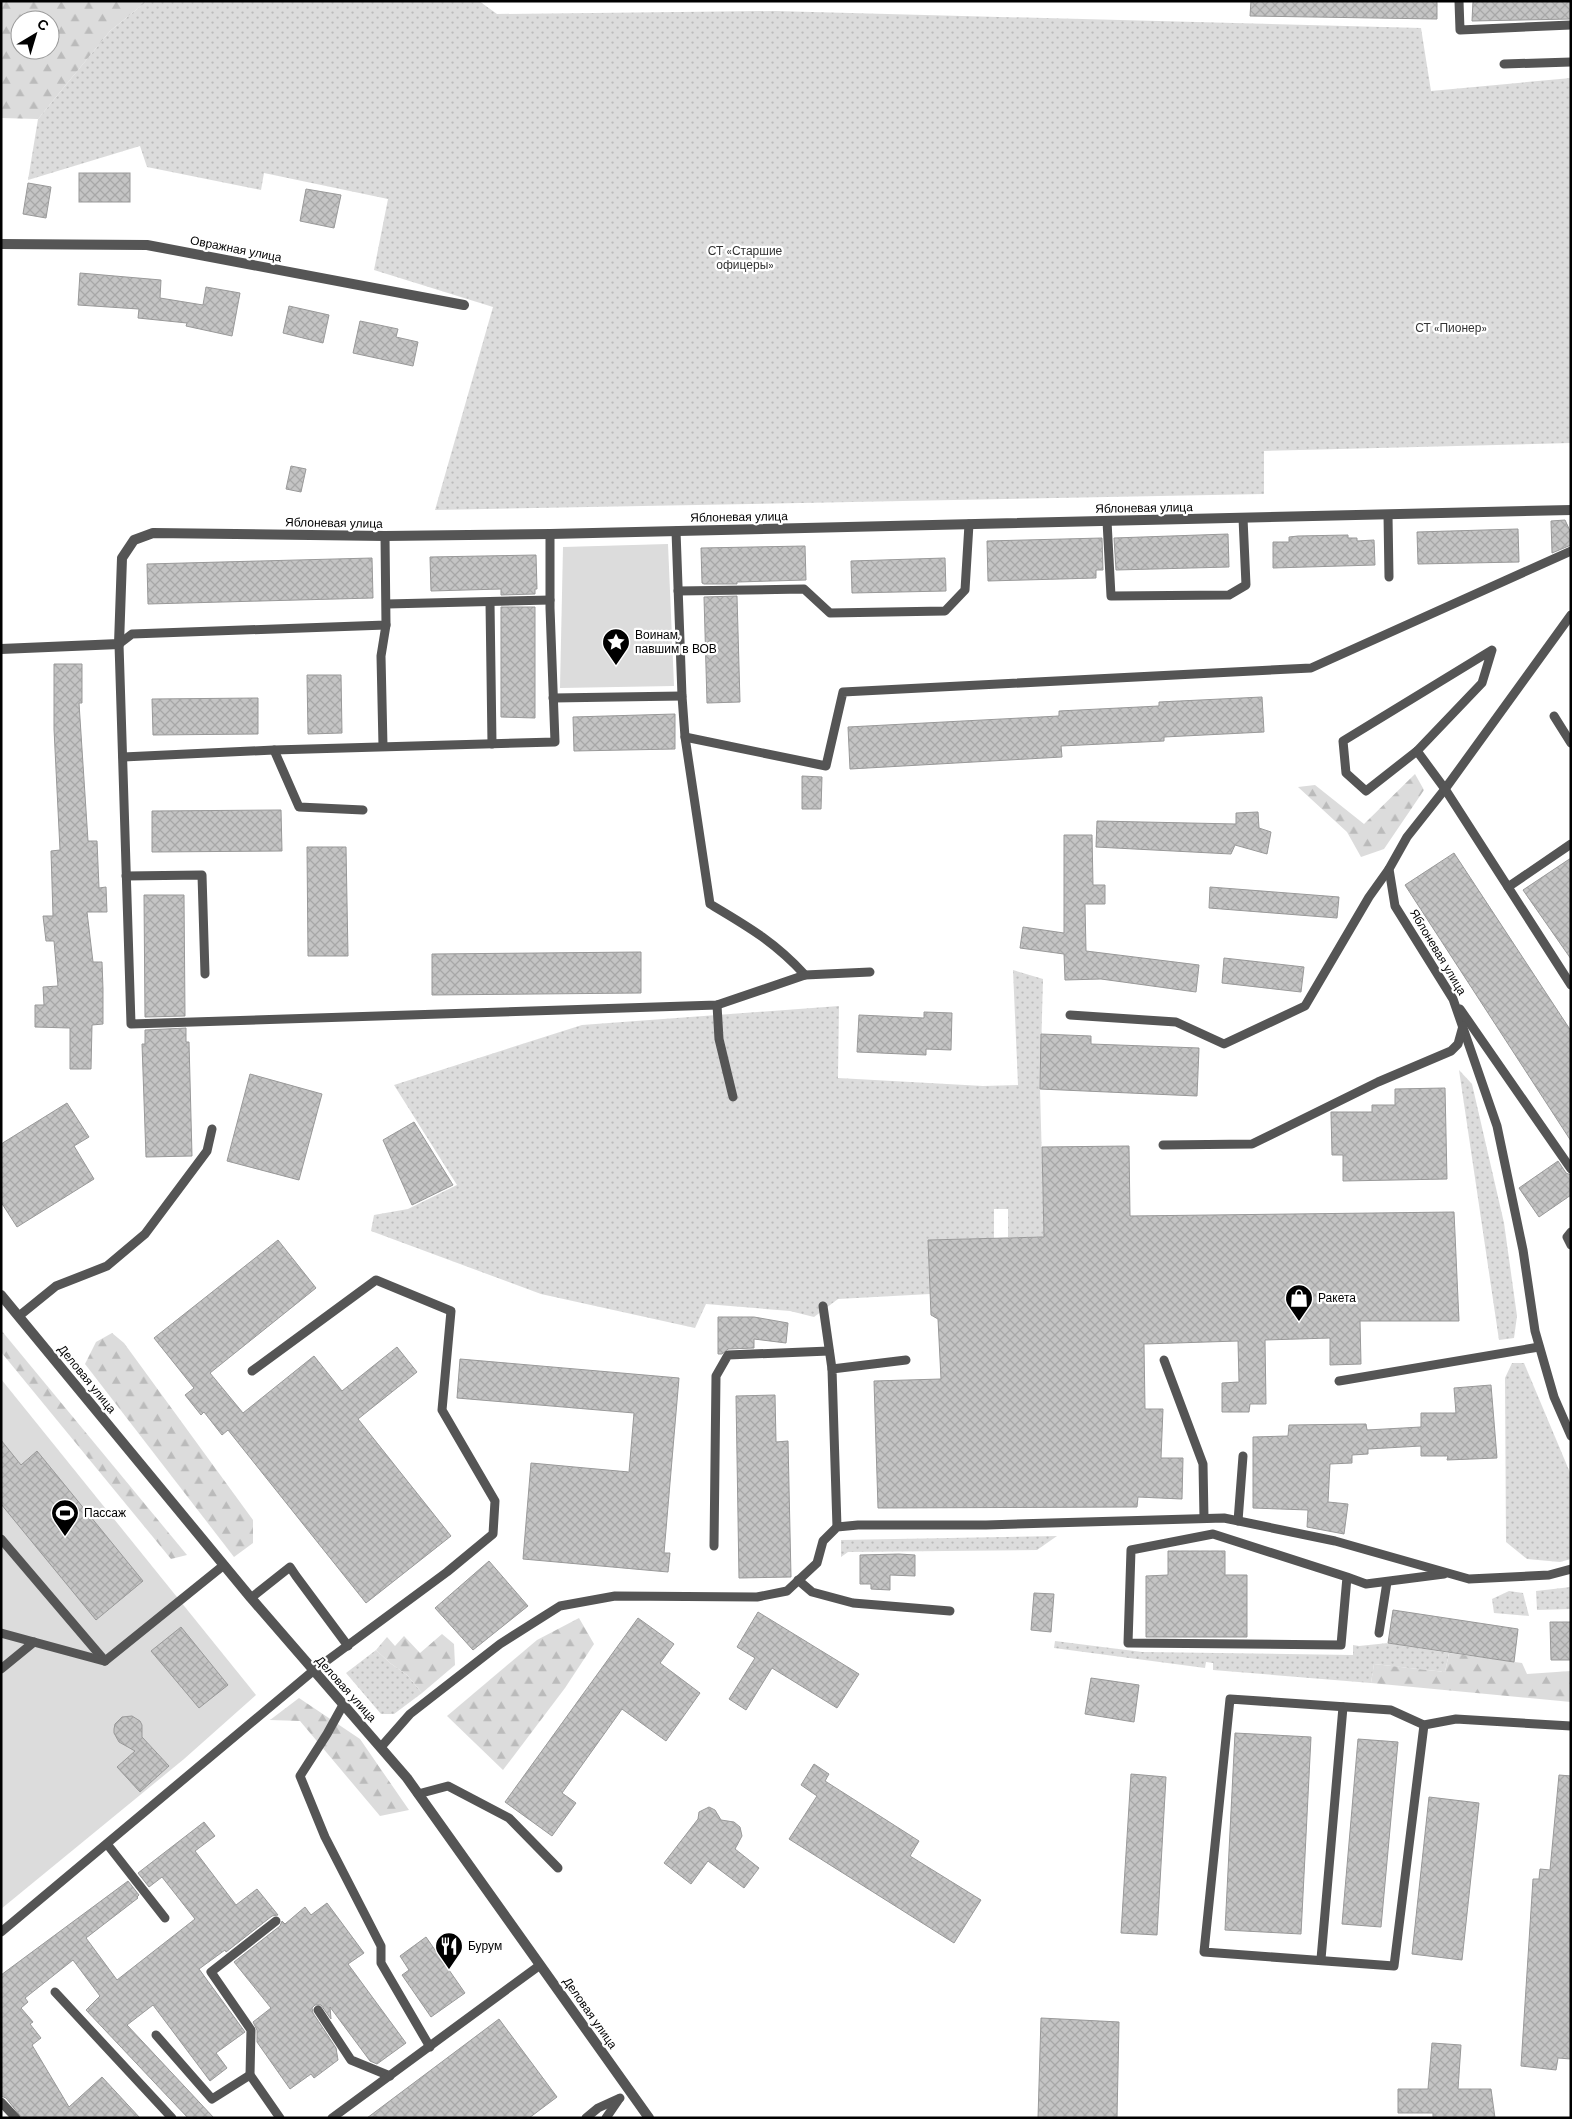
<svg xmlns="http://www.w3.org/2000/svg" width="1572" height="2119" font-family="'DM Sans',sans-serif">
<defs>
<pattern id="grass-dots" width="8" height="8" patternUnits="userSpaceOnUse" patternTransform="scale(1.25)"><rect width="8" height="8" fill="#dcdcdc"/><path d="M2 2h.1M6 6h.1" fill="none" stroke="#bbb" stroke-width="1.8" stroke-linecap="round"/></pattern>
<pattern id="forest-firs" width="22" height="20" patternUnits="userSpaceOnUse" patternTransform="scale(1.25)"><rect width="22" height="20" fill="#dcdcdc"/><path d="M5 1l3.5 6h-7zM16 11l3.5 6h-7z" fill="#bbb"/></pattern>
<pattern id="building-cross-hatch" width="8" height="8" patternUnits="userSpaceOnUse" patternTransform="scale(1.25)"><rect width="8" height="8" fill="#c4c4c4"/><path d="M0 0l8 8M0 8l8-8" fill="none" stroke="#a7a7a7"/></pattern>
</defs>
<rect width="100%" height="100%" fill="#fff"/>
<g fill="url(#grass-dots)">
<polygon points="147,1 479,1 497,14 775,11 1421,28 1431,91 1571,78 1571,443 1264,451 1264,494 435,510 493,307 374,270 388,199 264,173 261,190 147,167 140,146 28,180 38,119 110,31"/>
<polygon points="1013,970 1043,979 1040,1089 1044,1237 1008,1237 1008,1209 994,1209 994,1238 928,1240 930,1294 838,1299 814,1317 790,1311 706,1304 695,1328 541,1294 371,1231 374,1215 408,1209 457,1185 394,1085 582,1025 839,1006 838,1078 983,1086 1018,1085"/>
<polygon points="1459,1070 1472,1084 1504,1223 1517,1316 1514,1338 1499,1340"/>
<polygon points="1512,1363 1524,1363 1571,1475 1571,1559 1560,1562 1527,1559 1506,1542 1505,1378"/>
<polygon points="1057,1536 1037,1550 848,1552 841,1557 841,1540"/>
<polygon points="1571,1587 1571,1609 1537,1610 1536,1591"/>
<polygon points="1509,1591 1523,1593 1529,1616 1494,1613 1492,1599"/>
<polygon points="1055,1641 1142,1652 1353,1655 1353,1645 1359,1646 1388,1643 1449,1653 1445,1672 1374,1664 1371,1683 1213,1670 1213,1663 1206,1662 1205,1668 1054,1648"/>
<polygon points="376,1650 390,1663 407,1675 422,1693 394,1714 381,1714 346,1673"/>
</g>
<g fill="url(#forest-firs)" fill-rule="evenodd">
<path d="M1,1H147L110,31L38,119L1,118ZM20,20H50V50H20Z"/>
<polygon points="1415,774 1424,790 1384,849 1361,857 1347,832 1298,787 1315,785 1364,824"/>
<polygon points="1,1330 187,1555 171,1559 1,1352"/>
<polygon points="112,1333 124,1343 253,1520 253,1543 234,1557 85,1364 96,1342"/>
<polygon points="579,1618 594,1644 565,1688 503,1770 447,1716 537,1640"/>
<polygon points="442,1634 454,1644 455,1665 422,1693 407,1675 390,1663 376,1650 387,1637 395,1646 404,1636 420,1653"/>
<polygon points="1449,1653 1522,1663 1527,1674 1571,1671 1571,1702 1371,1683 1374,1664 1445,1672"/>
<polygon points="299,1698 360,1739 409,1810 380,1816 300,1721 270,1720"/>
</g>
<g fill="#dcdcdc">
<polygon points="668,544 674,686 560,688 563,547"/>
<polygon points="1,1379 256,1695 184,1759 1,1909"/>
</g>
<g fill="url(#building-cross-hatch)" stroke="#999">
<polygon points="1251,1 1437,1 1437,19 1250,16"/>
<polygon points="1473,1 1571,1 1571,19 1472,21"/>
<rect x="79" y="173" width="51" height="29"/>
<polygon points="28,183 51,187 46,218 23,214"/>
<polygon points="306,189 341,195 334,228 300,221"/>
<polygon points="80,273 161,280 160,298 203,305 206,287 240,293 232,336 186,326 187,323 138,318 139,309 78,305"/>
<polygon points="289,306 329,315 323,343 283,333"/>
<polygon points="360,321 398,329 396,337 418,342 413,366 353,353"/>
<polygon points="291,466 306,469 301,492 286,489"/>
<polygon points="1565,520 1571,533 1571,545 1552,553 1551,521"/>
<polygon points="1518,529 1519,562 1418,564 1417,532"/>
<polygon points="1228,534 1229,567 1116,570 1114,538"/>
<polygon points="1348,535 1348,538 1357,538 1357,541 1374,540 1375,565 1273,568 1273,542 1289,542 1289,537 1298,536"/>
<polygon points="1102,538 1103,570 1096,570 1096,578 988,581 987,541"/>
<polygon points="805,546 806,580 737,582 737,584 704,584 702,583 701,548"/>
<polygon points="536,555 537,589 535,589 535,594 501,595 501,589 431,591 430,557"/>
<polygon points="372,558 373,598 148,604 147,564"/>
<polygon points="945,558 946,591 852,593 851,561"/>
<polygon points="737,596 740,702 707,703 704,597"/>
<polygon points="501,607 535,607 535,718 501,717"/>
<polygon points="54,664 82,664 82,703 79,703 88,841 97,841 99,888 106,887 107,912 87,912 93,962 102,962 103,989 103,1024 92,1025 91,1069 70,1069 70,1028 35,1027 35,1005 44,1005 43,987 58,986 54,941 46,941 43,916 53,916 51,851 60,850 54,729"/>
<polygon points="307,675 341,675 342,733 308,734"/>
<polygon points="1262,697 1264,732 1164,737 1164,741 1061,746 1062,757 850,769 848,727 1059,716 1059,711 1159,706 1159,702"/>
<polygon points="258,698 258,734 153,735 152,699"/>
<polygon points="675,714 675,749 574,751 573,717"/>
<polygon points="802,776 822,777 821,809 802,809"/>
<polygon points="281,810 282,851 152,852 152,811"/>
<polygon points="1258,812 1259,828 1271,832 1267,854 1235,845 1231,854 1096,847 1097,821 1236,824 1236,813"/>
<polygon points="1064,835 1092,835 1093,885 1105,885 1105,904 1085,904 1086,951 1199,965 1196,992 1101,979 1065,980 1064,954 1020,948 1023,927 1064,933"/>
<polygon points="307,847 346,847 348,956 308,956"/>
<polygon points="1454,853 1571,1031 1571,1141 1405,885"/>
<polygon points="1571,858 1571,959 1523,890"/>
<polygon points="1210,887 1339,897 1337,918 1209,908"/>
<polygon points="144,895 184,895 185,1016 145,1017"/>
<polygon points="641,952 641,993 432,995 432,954"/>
<polygon points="1224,958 1304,967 1301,992 1222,983"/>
<polygon points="924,1012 952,1013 951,1050 926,1049 926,1055 857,1052 859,1015 924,1018"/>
<polygon points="186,1028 186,1042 189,1042 192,1156 146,1157 142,1044 145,1044 145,1030"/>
<polygon points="1041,1034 1091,1036 1091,1044 1199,1048 1197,1096 1040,1089"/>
<polygon points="250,1074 322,1094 299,1180 227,1161"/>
<polygon points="1445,1088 1447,1179 1343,1181 1343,1155 1332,1155 1331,1112 1372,1112 1372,1105 1395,1105 1395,1089"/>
<polygon points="67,1103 89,1137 74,1146 94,1179 17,1227 1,1202 1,1144"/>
<polygon points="414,1122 453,1185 412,1205 383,1140"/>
<polygon points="1129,1146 1130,1216 1454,1212 1459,1321 1360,1321 1361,1364 1330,1365 1330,1338 1265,1340 1266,1404 1250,1404 1249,1412 1222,1412 1222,1383 1239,1382 1238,1341 1144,1344 1145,1409 1163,1409 1161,1458 1183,1458 1182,1499 1138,1497 1137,1507 878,1508 874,1381 941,1379 938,1319 931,1315 928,1240 1044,1237 1042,1147"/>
<polygon points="1558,1161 1566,1173 1571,1175 1571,1195 1539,1217 1519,1188"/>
<polygon points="278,1240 316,1288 210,1373 243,1413 314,1356 342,1391 397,1347 417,1372 358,1419 451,1536 366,1603 228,1430 222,1435 204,1412 201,1415 185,1395 194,1388 154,1338"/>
<polygon points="718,1317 754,1317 788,1323 786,1343 754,1339 754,1348 728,1349 722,1354 718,1354"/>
<polygon points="460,1359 679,1378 664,1553 670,1553 668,1572 523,1559 531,1463 629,1472 634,1413 457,1398"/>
<polygon points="1491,1385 1497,1458 1447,1460 1448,1456 1421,1456 1421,1446 1368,1449 1368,1454 1352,1455 1352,1463 1330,1464 1328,1502 1348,1504 1344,1534 1307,1527 1308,1510 1253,1508 1253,1437 1288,1436 1289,1425 1366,1424 1367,1430 1421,1427 1421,1413 1456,1413 1454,1388"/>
<polygon points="775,1395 776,1442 788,1441 791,1577 739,1578 736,1396"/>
<polygon points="1,1440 21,1465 37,1451 143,1581 96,1620 1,1504"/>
<polygon points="1168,1551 1225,1551 1225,1575 1247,1575 1247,1637 1146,1637 1146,1576 1168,1575"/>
<polygon points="899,1554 915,1555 915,1576 890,1575 890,1590 871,1589 871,1584 860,1584 860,1555"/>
<polygon points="489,1561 528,1606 473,1650 435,1608"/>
<polygon points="1034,1593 1054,1594 1051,1632 1031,1630"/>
<polygon points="1393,1610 1518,1629 1514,1662 1388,1643"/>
<polygon points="758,1612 859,1674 837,1708 772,1668 746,1710 729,1699 755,1658 737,1647"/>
<polygon points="638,1618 674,1644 660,1663 700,1693 666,1741 622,1709 562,1793 576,1803 552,1836 505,1802"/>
<polygon points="1550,1622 1571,1622 1571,1660 1551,1660"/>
<polygon points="181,1627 228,1685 199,1708 151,1651"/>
<polygon points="1091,1678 1139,1685 1134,1722 1085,1714"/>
<polygon points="132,1716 140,1721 142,1725 142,1737 169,1766 140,1792 117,1767 135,1751 119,1742 114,1733 114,1729 115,1724 122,1717"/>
<polygon points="1235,1733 1311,1737 1301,1934 1225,1930"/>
<polygon points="1358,1739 1398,1742 1381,1927 1342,1924"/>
<polygon points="814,1764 829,1774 825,1781 919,1841 910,1856 981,1900 954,1943 789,1839 817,1796 801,1785"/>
<polygon points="1131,1774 1166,1777 1157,1935 1121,1933"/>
<polygon points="1559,1775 1571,1776 1571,2059 1558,2058 1556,2070 1521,2066 1533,1879 1539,1879 1540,1869 1550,1870"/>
<polygon points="1429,1797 1479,1803 1462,1960 1412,1954"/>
<polygon points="709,1807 715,1810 721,1820 734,1822 740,1827 742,1836 735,1849 759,1868 744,1888 708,1861 691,1884 664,1863 698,1819 699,1812"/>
<polygon points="204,1822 215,1836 195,1851 236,1905 257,1889 278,1915 272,1916 226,1952 225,1950 199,1969 245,2032 216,2053 227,2068 210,2081 153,2005 127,2025 214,2118 188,2118 86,2010 100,1996 73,1960 25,1998 28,2002 21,2008 33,2022 30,2024 41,2038 32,2045 69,2107 102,2077 140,2118 22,2118 6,2098 1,2096 1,1975 128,1881 139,1895 137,1897 138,1898 86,1938 117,1980 195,1919 162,1877 149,1887 138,1873"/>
<polygon points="327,1903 364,1953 348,1964 406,2043 377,2064 370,2061 330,2007 331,2019 321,2005 315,2005 312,2008 313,2013 336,2048 338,2060 314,2078 311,2074 290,2089 257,2042 257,2030 253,2022 271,2008 234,1962 280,1926 282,1921 285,1924 305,1907 311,1915"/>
<polygon points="426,1937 465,1993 431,2017 402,1975 409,1970 400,1956"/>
<polygon points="1041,2018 1119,2022 1117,2118 1038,2118"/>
<polygon points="499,2019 557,2097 529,2118 367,2118"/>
<polygon points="1432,2043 1461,2045 1458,2089 1491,2089 1495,2118 1433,2118 1433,2113 1398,2113 1398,2089 1428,2089"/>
</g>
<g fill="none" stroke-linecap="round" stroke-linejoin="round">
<g stroke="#555" stroke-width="9">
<polyline points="1459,1 1460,30 1571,25"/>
<polyline points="1504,64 1571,62"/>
<polyline points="1388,515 1389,577"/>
<polyline points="1107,521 1111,596 1229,595 1246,585 1243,518"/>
<path d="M676,531L682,696L685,737L710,904C747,926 775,942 805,975L870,972"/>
<polyline points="385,536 386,625 132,634 119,644 131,1024 717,1005 805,975"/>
<polyline points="678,591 804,589 830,613 945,611 965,590 969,524"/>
<polyline points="490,602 492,744"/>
<polyline points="387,604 550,600"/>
<polyline points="1571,615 1445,789 1407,837 1389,869 1395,906 1453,999 1497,1126 1523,1250 1535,1331 1554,1397 1571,1436"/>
<polygon points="1492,650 1482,683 1417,751 1366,791 1346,773 1343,741"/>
<polyline points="553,698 682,696"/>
<polyline points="1554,716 1571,743"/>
<polyline points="685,737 826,766 843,692 1311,668 1571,551"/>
<polyline points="383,746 381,656 386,625"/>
<polyline points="274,750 299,807 363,810"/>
<polyline points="1417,751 1445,789 1571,985"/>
<polyline points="123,757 274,750 555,742 550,608 550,534"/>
<polyline points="126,876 202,875 205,974"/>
<polyline points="1508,887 1571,844"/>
<polyline points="717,1005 719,1039 733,1097"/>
<polyline points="1460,1009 1571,1169"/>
<polyline points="1070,1015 1176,1022 1224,1044 1305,1006 1369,897 1389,869"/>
<polyline points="1163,1145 1252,1144 1378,1082 1451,1051 1458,1044 1463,1026"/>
<polyline points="1571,1232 1567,1237 1571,1245"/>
<polyline points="823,1306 832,1369"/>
<polyline points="19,1316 56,1286 107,1266 145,1234 207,1151 212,1129"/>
<polyline points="1164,1360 1203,1464 1204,1518"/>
<polyline points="1339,1381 1539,1347"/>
<polyline points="1238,1521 1243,1456"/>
<polyline points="837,1527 832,1369 906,1360"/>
<polyline points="1,1539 105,1661"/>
<polyline points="714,1546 716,1376 728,1355 829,1351"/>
<polyline points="1347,1577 1341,1645 1128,1643 1131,1550 1213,1534 1347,1577 1366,1584 1444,1574"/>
<polyline points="798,1580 812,1592 853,1603 950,1611"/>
<polyline points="251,1598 290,1567 296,1576 348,1646"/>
<polyline points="1,1633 104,1661"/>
<polyline points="1379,1633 1387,1582"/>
<polyline points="105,1661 224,1565"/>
<polyline points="1,1669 34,1642"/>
<polyline points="343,1705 327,1734 300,1776 325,1837 381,1946 381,1963 430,2047"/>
<polyline points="1424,1725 1391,1710 1230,1699 1204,1952 1394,1966 1424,1725 1456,1719 1571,1726"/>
<polyline points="381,1747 410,1714 500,1644 560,1606 615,1596 757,1597 787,1591 817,1563 823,1541 837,1527 858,1525 986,1525 1224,1518 1335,1541 1469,1579 1549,1575 1571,1569"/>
<polyline points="418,1794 448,1786 509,1818 558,1868"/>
<polyline points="107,1844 165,1918"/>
<polyline points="1,1932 313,1671 447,1572 493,1534 495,1501 442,1410 451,1311 376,1280 252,1371"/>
<polyline points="1321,1959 1343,1707"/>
<polyline points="55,1992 172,2118"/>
<polyline points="318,2010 351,2060 390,2076"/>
<polyline points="156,2035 212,2099 250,2075 280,2118"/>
<polyline points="250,2075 251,2030 211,1972 276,1921"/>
<polyline points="1,2102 16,2118"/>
<polyline points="332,2118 540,1965"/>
<polyline points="586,2118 598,2108 620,2098"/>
<polyline points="606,2118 619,2099"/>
</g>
<polyline stroke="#555" stroke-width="10" points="1,244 147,245 464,305"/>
<g stroke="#555" stroke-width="10">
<polyline points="1,649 119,644 122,558 134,540 153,533 385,536 550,534 1571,510"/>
<polyline points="1,1295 251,1598 407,1778 649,2118"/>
</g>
</g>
<defs>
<g id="sight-pin" transform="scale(1.4375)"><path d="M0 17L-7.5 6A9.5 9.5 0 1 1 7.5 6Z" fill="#000" stroke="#fff"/><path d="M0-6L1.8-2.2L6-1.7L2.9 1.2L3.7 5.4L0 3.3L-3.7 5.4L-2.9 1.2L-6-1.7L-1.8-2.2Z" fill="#fff"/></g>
<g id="shop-pin" transform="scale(1.4375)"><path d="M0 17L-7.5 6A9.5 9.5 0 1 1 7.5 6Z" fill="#000" stroke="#fff"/><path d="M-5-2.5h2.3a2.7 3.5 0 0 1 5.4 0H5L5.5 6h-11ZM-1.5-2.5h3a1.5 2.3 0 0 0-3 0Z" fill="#fff"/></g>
<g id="stadium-pin" transform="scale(1.4375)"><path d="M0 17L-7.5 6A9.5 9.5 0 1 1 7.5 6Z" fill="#000" stroke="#fff"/><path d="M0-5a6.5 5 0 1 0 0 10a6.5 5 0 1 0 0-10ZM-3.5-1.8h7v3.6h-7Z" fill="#fff"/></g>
<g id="restaurant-pin" transform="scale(1.4375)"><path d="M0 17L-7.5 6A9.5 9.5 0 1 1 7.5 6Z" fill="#000" stroke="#fff"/><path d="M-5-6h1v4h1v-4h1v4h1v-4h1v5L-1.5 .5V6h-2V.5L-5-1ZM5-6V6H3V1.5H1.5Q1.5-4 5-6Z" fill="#fff"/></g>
</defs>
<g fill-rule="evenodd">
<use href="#sight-pin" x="616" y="642"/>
<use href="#shop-pin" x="1299" y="1298"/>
<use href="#stadium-pin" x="65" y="1513"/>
<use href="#restaurant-pin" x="449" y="1946"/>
</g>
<g text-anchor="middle" stroke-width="4.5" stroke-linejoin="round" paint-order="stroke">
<g font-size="12" fill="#000" stroke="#fff">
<text transform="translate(236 249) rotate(11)" y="4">Овражная улица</text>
<text transform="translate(1144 508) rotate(-1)" y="4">Яблоневая улица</text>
<text transform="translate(739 517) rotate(-1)" y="4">Яблоневая улица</text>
<text transform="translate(334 523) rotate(1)" y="4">Яблоневая улица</text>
<text transform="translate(1438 952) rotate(59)" y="4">Яблоневая улица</text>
<text transform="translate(87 1379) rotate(51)" y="4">Деловая улица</text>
<text transform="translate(346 1689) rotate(48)" y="4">Деловая улица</text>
<text transform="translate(590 2013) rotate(55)" y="4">Деловая улица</text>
</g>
<g font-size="12" fill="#333" stroke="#fff">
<text x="745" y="255">СТ «Старшие<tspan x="745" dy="14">офицеры»</tspan></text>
<text x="1451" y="332">СТ «Пионер»</text>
</g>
<g font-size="12" fill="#000" stroke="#fff" text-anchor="start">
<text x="635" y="639">Воинам,<tspan x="635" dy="14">павшим в ВОВ</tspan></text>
<text x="1318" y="1302">Ракета</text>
<text x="84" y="1517">Пассаж</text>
<text x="468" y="1950">Бурум</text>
</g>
</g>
<rect width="1572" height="2119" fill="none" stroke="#000000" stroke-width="5"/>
<g transform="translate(35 35) rotate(38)"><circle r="24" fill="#ffffff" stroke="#999999"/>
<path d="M0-4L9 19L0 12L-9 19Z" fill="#000000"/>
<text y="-8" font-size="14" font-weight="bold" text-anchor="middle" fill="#000000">С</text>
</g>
</svg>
